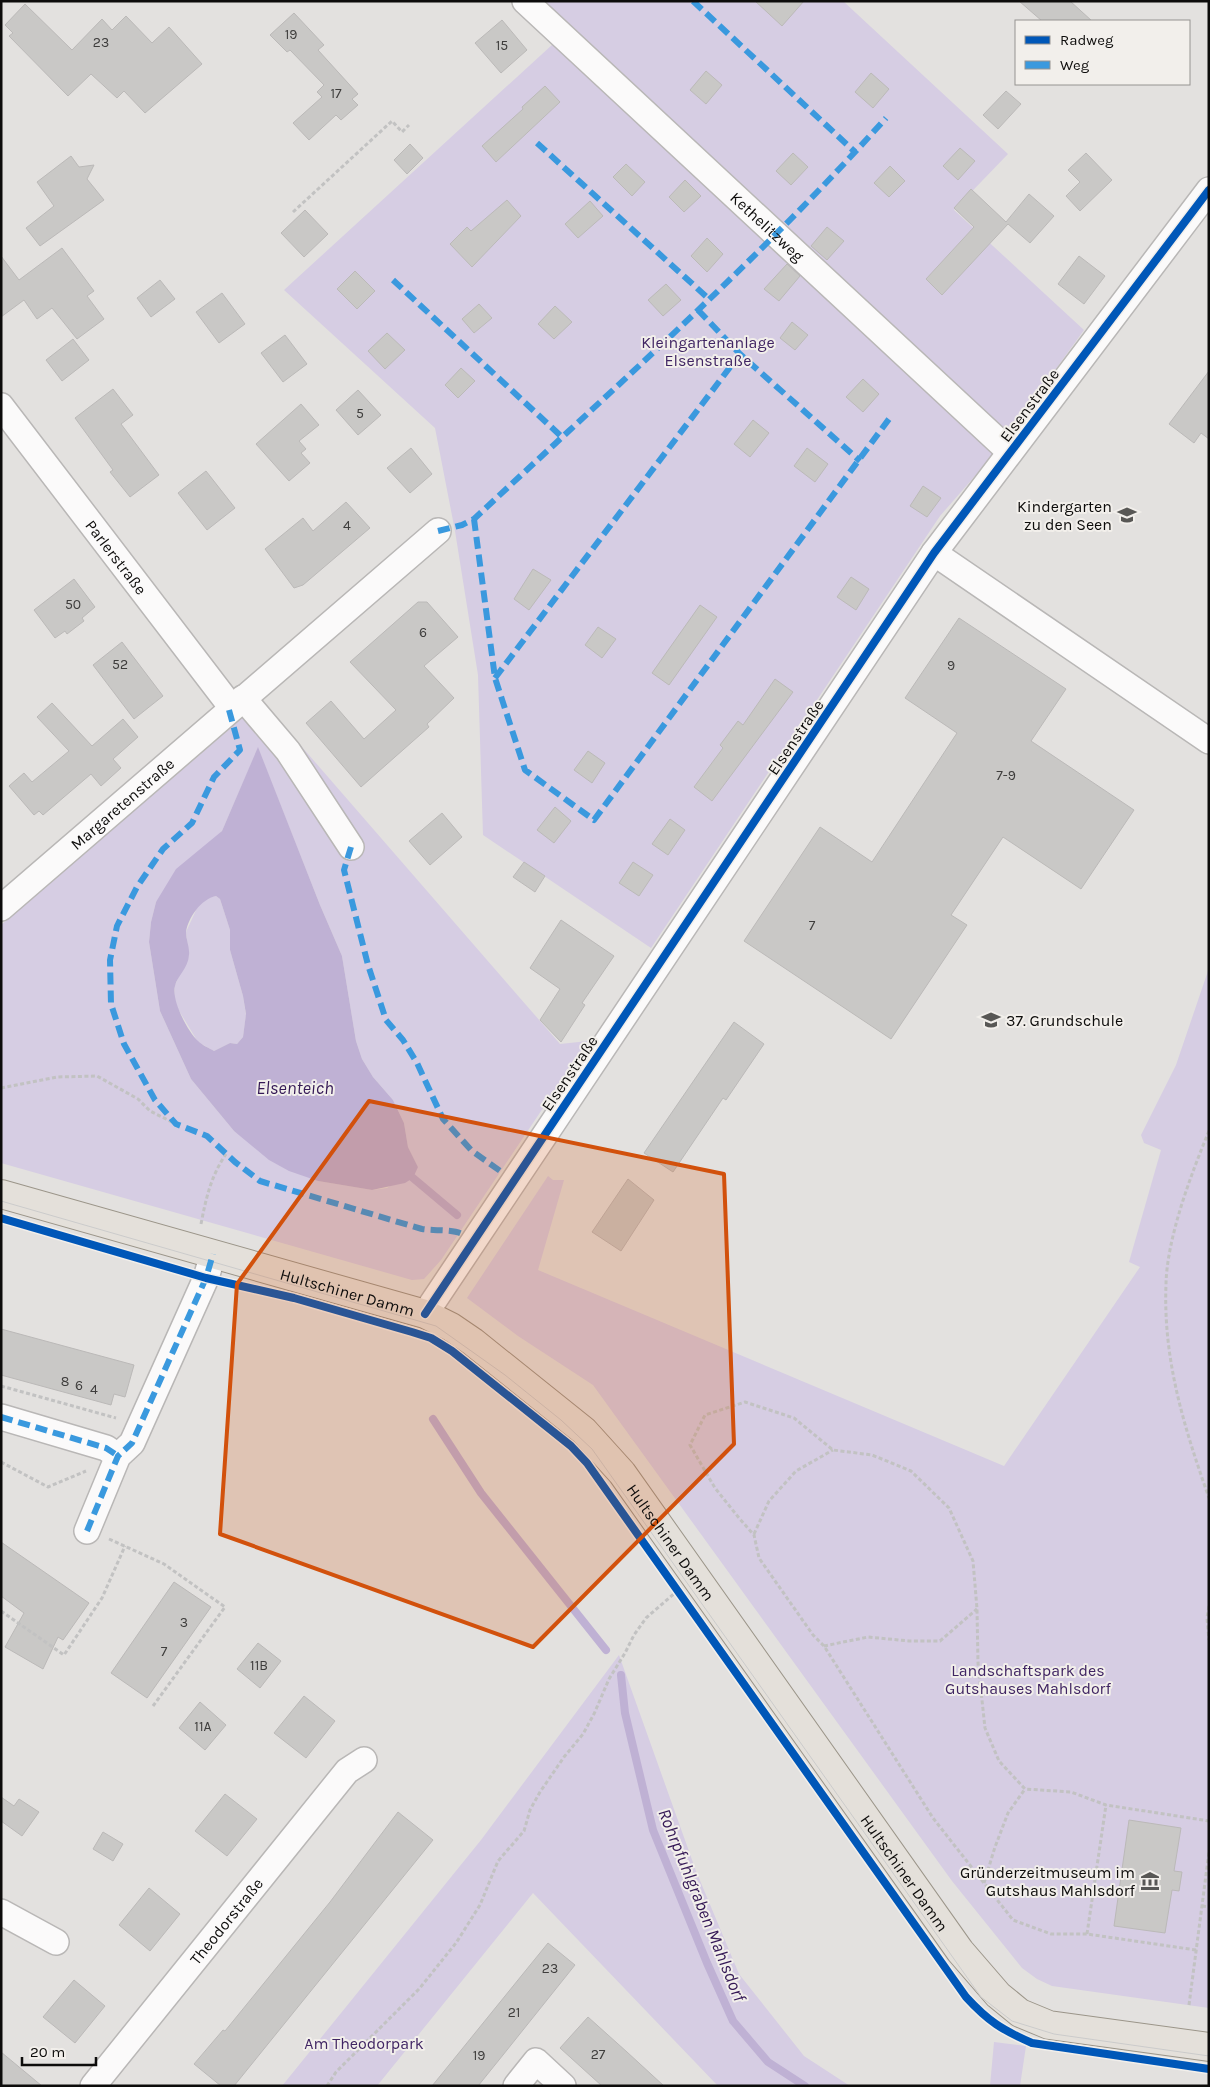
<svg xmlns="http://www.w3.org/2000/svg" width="1210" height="2087" font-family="Karla,sans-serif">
<rect width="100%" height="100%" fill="#e3e1df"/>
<g fill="#d6cde3" fill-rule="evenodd">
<polygon points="531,1 843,1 1008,154 954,210 1084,330 995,453 940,516 651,948 483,835 478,675 455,531 435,428 284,290 565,33"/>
<path d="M262,701L560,1044L588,1041L441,1260L424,1279L412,1280L1,1163V925ZM258,748L320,905L342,956L356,1041L362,1059L373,1077L393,1100L404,1123L408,1147L418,1167L387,1188L372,1190L318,1181L234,1131L191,1079L160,1011L149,942L151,922L156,902L207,846L222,831Z"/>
<polygon points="216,896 220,899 230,930 230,950 243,996 246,1015 243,1037 237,1044 230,1043 214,1051 198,1042 178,1009 174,998 175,985 189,955 186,932 197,908 206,898"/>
<polygon points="1209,968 1209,2008 1052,1986 1037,1979 1022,1968 952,1881 593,1385 518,1336 467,1298 548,1176 553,1180 564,1180 538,1270 1004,1466 1140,1267 1129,1262 1161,1150 1144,1143 1141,1135 1176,1065"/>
<polygon points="619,1655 696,1871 739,1974 804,2056 850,2086 718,2086 533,1893 377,2086 282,2086 481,1840"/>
<polygon points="994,2042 1026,2046 1020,2086 990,2086"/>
</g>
<path fill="#bfb1d4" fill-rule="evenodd" d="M258,747L320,905L342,956L356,1041L362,1059L373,1077L393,1100L404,1123L408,1147L418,1167L413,1178L405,1183L372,1190L318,1181L289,1171L269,1160L234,1131L191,1079L160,1011L149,942L151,922L156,902L176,869L222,831ZM216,896L220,899L230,930V950L243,996L246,1014L243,1037L237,1044L230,1043L214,1051C209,1048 202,1045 198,1041C188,1032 171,1000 175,986C177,976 188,969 189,955C190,948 186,940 186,932C188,918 201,899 216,896Z"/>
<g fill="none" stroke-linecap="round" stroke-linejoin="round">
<g stroke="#bfb1d4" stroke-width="8">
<polyline points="413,1178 457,1215"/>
<polyline points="433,1419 481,1493 606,1650"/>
<polyline points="621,1675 625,1713 653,1830 707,1963 733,2021 768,2062 805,2086"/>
</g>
</g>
<g fill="#c9c8c6" stroke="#bbb9b8">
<polygon points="755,1 804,1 782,26"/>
<polygon points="1019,1 1070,1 1092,21 1042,21"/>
<polygon points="25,4 72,50 102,19 112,30 126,16 152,43 169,27 202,64 145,113 124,91 117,98 91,74 68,96 9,36 13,33 5,25"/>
<polygon points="294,13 324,45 318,50 358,94 352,99 358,105 341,120 336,115 309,140 293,123 322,97 317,92 324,85 290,50 287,52 270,35"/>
<polygon points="502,20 527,50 501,73 475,43"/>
<polygon points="706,71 722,85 706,104 690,90"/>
<polygon points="871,73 889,89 873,108 855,92"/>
<polygon points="545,86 560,102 496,162 482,146 523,109 522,107"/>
<polygon points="1006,91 1021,104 998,129 983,115"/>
<polygon points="410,144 423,158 407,174 394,160"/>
<polygon points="960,148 975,161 958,180 943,166"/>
<polygon points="793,153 808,167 791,185 776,171"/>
<polygon points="1086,153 1112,180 1080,211 1066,196 1080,182 1068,170"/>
<polygon points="71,156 79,167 94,165 87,179 104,200 40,246 26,228 54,206 37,182"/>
<polygon points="626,164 645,182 632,196 613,177"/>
<polygon points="890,166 905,181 889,197 874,183"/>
<polygon points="685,180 701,196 684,212 669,197"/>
<polygon points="971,189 1006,222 1029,194 1054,216 1030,243 1008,224 942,295 926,279 974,227 954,208"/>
<polygon points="507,200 521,216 472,267 450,244 467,227 471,231"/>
<polygon points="590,201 603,216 578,238 565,224"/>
<polygon points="305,210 328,234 304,257 281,233"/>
<polygon points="827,227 844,241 827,260 811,246"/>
<polygon points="707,238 723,254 707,272 691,256"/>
<polygon points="62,248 94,291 87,296 104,319 77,339 52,308 37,319 24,300 1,317 1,256 19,280"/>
<polygon points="1079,256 1105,276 1084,304 1058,284"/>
<polygon points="787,264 800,276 779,301 764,289"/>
<polygon points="355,271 375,291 357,309 337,289"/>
<polygon points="160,280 175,299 151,317 137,298"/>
<polygon points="666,284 681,300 663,316 648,300"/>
<polygon points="222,293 245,324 219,343 196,312"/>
<polygon points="479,304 492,318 474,333 462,319"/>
<polygon points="555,306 572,322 554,339 538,324"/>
<polygon points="792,322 808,335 795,350 780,338"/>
<polygon points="387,333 405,350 385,369 368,351"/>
<polygon points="285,335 307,364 283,382 261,353"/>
<polygon points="73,339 89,360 62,381 46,360"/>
<polygon points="461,368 475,381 458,398 445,385"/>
<polygon points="1209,371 1209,439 1201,433 1194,443 1169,424"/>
<polygon points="863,379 879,394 863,412 846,397"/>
<polygon points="113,389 133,415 121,424 159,475 130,497 110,472 113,470 75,418"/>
<polygon points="358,390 381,415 358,435 336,410"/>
<polygon points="301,404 319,425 299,441 306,449 301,453 310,463 289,481 256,444"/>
<polygon points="753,420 769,433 750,457 734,444"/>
<polygon points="411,448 432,474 410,493 387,468"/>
<polygon points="807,448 828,464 815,482 794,466"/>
<polygon points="206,471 235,508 207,530 178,493"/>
<polygon points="923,486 941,498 927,517 910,506"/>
<polygon points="346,502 370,528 303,585 294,588 265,549 303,518 313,531"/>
<polygon points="533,569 551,580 529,610 514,599"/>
<polygon points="851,577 869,589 856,610 837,597"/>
<polygon points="74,579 95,607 82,618 84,621 67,634 65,631 55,638 34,610"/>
<polygon points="418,602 427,602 458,637 424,666 454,698 427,724 429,727 361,787 306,723 331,701 364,739 396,710 350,662"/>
<polygon points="700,605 717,617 669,685 652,673"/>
<polygon points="959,618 1066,689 1031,741 1134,810 1081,889 1003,837 951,915 967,925 891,1039 744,941 820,827 872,862 957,733 905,698"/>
<polygon points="598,627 616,639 602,658 585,645"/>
<polygon points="122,642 163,696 134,719 93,665"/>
<polygon points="775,679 793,692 712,801 694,787 723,748 720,745 738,721 743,725"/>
<polygon points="52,703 92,746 123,719 138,737 113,759 121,768 101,786 91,774 43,815 39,811 34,815 9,786 24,773 32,782 69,751 37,717"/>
<polygon points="588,751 605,763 592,783 574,770"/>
<polygon points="555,807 571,821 554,843 537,830"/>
<polygon points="442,813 462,837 430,865 409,841"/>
<polygon points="670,819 685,830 668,855 652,844"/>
<polygon points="524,862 545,876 535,892 513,877"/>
<polygon points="633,862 653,875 639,896 619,883"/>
<polygon points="561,920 614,956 582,1003 585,1005 561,1042 540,1020 560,989 530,968"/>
<polygon points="734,1022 764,1044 726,1100 723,1098 673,1172 644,1153"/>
<polygon points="628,1179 654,1200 621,1251 592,1232"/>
<polygon points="1,1329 134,1365 125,1397 114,1394 111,1405 1,1375"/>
<polygon points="1,1542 89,1603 63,1640 58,1637 43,1669 5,1647 24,1613 1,1596"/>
<polygon points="174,1582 211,1607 147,1698 111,1673"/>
<polygon points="258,1643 281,1661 260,1688 237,1669"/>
<polygon points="304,1696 335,1721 306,1758 274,1733"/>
<polygon points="200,1702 226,1725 205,1750 179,1728"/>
<polygon points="225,1794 257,1819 227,1856 195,1831"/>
<polygon points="1,1797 14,1806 19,1799 39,1812 22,1836 1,1821"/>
<polygon points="398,1812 433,1840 234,2086 221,2086 194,2064 223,2030 225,2031 330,1902"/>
<polygon points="1129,1820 1181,1828 1174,1871 1182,1872 1179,1891 1172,1890 1165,1933 1114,1926"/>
<polygon points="103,1832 123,1844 113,1861 93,1849"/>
<polygon points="149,1888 180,1914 150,1951 119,1925"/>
<polygon points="548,1943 575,1965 503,2055 478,2086 432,2086"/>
<polygon points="74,1980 105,2006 75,2043 43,2017"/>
<polygon points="588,2017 627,2052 664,2086 602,2086 560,2048"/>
<polygon points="1,2052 42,2086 1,2086"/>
</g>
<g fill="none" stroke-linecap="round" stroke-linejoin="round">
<g stroke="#b9b7b6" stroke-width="28">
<g id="minor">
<path id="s1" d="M525,1L1010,452"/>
<path id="s2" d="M1,406L232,708"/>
<polyline points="934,553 1209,741"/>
<polyline points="243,698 288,751 351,847"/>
<path id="s3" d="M1,908L438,531"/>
<polyline points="425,1314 934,553 1209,190"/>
<polyline points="1,1417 106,1448 118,1456"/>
<polyline points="87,1531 118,1456 132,1443 206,1278 213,1254"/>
<polyline points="1,1912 56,1942"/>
<path id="s4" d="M93,2086L347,1771L364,1760"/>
<polyline points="516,2086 536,2061 563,2086"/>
</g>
</g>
<g stroke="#9b9589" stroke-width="30">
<g id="major">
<path id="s5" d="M1,1194L425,1314L451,1327L473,1342L584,1431L622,1473L960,1951L998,1995L1020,2013L1049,2025L1209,2047"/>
</g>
</g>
<g stroke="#c2c2c2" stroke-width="3" stroke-dasharray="4 2.5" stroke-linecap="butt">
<polyline points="293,212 392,121 402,132 409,125"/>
<polyline points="1,1088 57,1077 97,1076 138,1099 150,1111 176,1124"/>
<path d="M1209,1131C1191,1174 1167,1238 1166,1284C1163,1360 1184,1427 1209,1498"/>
<path d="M201,1224C206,1198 211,1176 226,1154"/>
<polyline points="1,1386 116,1418"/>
<polyline points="1,1462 48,1487 86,1471"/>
<polyline points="754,1534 769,1501 796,1471 833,1450"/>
<polyline points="109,1539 164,1564 225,1607 153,1706"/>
<polyline points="1209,1606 1207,1618 1209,1640"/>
<polyline points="1,1611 64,1655 102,1598 125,1546"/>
<polyline points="824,1646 868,1637 909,1641 940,1641 977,1609"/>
<polyline points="984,1883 995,1847 1008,1813 1025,1789"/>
<polyline points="1202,1906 1209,1907"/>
<polyline points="1087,1934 1106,1805"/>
<polyline points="1196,1950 1087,1934 1051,1934 1013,1920 933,1818 824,1646 813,1635 759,1558 754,1535 739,1518 715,1488 690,1445 705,1415 745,1402 794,1418 833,1450 872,1455 911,1471 949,1508 973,1561 977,1609 978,1663 985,1728 999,1761 1025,1789 1071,1792 1106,1805 1209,1821"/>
<polyline points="1189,2005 1209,1852"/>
<polyline points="327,2086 336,2072 419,1989 456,1943 480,1905 498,1861 524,1831 530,1810 540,1792 564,1757 583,1734 594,1714 609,1679 625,1653 634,1635 646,1618 676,1592"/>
</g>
<use href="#minor" stroke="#fbfafa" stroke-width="25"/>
<use href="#major" stroke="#e4e0da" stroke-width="28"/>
<polyline stroke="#cbcbcb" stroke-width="1" points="1,1201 436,1326 505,1375 561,1420 592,1449 981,1997 1012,2021 1054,2034 1209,2056"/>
<g stroke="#3a99de" stroke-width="6" stroke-dasharray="12 6" stroke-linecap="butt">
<polyline points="693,1 855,152"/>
<polyline points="537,143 709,299"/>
<polyline points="393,280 562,437"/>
<polyline points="698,310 740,354 860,461"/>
<polyline points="474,519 495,678 525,770 594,820 889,419"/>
<path d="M438,531L462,525L474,519C614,388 758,261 886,118"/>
<polyline points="495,678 740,354"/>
<path d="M229,710L240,750L214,777L192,823L163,849L137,887L117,926L110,960L111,1004L124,1044L155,1100L176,1124L207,1136L235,1162L260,1181L422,1229C434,1231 453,1229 462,1234"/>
<polyline points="351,847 344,870 368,965 386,1020 403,1040 417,1063 443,1119 472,1151 503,1173"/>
<polyline points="1,1417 106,1448 118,1456"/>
<polyline points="87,1531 118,1456 132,1443 206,1278 213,1254"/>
</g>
<g stroke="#f2efeb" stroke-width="11">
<g id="cycleway">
<path d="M1,1218L206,1278L294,1298L412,1332L431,1338L452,1351L571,1446L587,1463L966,1997C988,2021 1002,2030 1032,2043L1209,2069"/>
<polyline points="425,1314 934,553 1209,190"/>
</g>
</g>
<use href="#cycleway" stroke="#0057b8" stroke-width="8"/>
</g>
<path fill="#d2510c" fill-opacity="0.2" stroke="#d2510c" stroke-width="4" stroke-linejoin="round" d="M369,1101L724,1174L734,1444L533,1647L220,1534L237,1284Z"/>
<defs>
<g id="school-bare" transform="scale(1.5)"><path d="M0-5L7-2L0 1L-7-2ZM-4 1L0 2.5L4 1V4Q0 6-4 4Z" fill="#585755" stroke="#f2efeb" stroke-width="2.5" paint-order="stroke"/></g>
<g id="museum-bare" transform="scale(1.5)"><path d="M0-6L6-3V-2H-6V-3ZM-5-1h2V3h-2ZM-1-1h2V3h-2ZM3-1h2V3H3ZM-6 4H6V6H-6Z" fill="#585755" stroke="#f2efeb" stroke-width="2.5" paint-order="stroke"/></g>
</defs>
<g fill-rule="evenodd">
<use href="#school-bare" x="1127" y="515"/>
<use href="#school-bare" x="991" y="1020"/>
<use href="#museum-bare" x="1150" y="1881"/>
</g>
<g text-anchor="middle" stroke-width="4" stroke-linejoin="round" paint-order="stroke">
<g font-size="14" fill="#3e3d3c">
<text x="291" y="39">19</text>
<text x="101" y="47">23</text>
<text x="502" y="50">15</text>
<text x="336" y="98">17</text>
<text x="360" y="418">5</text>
<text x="347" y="530">4</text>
<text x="73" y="609">50</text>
<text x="423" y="637">6</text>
<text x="120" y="669">52</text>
<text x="951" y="670">9</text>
<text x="1006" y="780">7-9</text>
<text x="812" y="930">7</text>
<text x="65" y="1386">8</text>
<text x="79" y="1390">6</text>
<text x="94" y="1394">4</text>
<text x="184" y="1627">3</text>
<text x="164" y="1656">7</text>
<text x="259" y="1670">11B</text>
<text x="203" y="1731">11A</text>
<text x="550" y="1973">23</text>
<text x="514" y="2017">21</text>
<text x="598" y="2059">27</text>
<text x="479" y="2060">19</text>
</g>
<g font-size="16" fill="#0d0c0b" stroke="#f2efeb">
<text dy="6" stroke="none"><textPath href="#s1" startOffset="331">Kethelitzweg</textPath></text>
<text transform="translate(1029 405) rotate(-53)" y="6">Elsenstraße</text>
<text dy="6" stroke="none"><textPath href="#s2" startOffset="190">Parlerstraße</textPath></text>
<text transform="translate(795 737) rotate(-56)" y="6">Elsenstraße</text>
<text dy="6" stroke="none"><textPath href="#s3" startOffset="160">Margaretenstraße</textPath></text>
<text transform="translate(569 1073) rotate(-56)" y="6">Elsenstraße</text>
<text dy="6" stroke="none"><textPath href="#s5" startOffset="360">Hultschiner Damm</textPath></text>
<text dy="6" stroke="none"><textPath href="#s5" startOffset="780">Hultschiner Damm</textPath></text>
<text dy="6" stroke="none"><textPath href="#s5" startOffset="1185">Hultschiner Damm</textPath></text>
<text dy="6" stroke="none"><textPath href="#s4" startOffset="212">Theodorstraße</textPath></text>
</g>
<g font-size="16" fill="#402563" stroke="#f2efeb">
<text x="708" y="348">Kleingartenanlage<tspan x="708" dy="18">Elsenstraße</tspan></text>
<text x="1028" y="1676">Landschaftspark des<tspan x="1028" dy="18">Gutshauses Mahlsdorf</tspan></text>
<text x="364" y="2049">Am Theodorpark</text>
</g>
<g font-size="16" fill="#0d0c0b" stroke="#f2efeb" text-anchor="end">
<text x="1112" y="512">Kindergarten<tspan x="1112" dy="18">zu den Seen</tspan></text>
<text x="1006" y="1026" text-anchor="start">37. Grundschule</text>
<text x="1135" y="1878">Gründerzeitmuseum im<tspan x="1135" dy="18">Gutshaus Mahlsdorf</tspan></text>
</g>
<g font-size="18" font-style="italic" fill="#351956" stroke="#f2efeb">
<text x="295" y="1094">Elsenteich</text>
<text transform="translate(702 1905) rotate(68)" y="6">Rohrpfuhlgraben Mahlsdorf</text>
</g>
</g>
<rect width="1210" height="2087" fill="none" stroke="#0d0c0b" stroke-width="5"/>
<rect x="1015" y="20" width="175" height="65" fill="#f2efeb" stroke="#969491"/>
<rect x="1025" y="36" width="25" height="8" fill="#0057b8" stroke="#969491"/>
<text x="1060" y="45" font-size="15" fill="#0d0c0b">Radweg</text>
<rect x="1025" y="61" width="25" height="8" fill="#3a99de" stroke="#969491"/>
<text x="1060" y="70" font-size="15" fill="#0d0c0b">Weg</text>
<path d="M22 2057v8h74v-8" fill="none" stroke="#0d0c0b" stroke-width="2.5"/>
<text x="30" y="2057" font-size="15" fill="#0d0c0b" stroke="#f2efeb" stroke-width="4" paint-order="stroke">20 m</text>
</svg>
